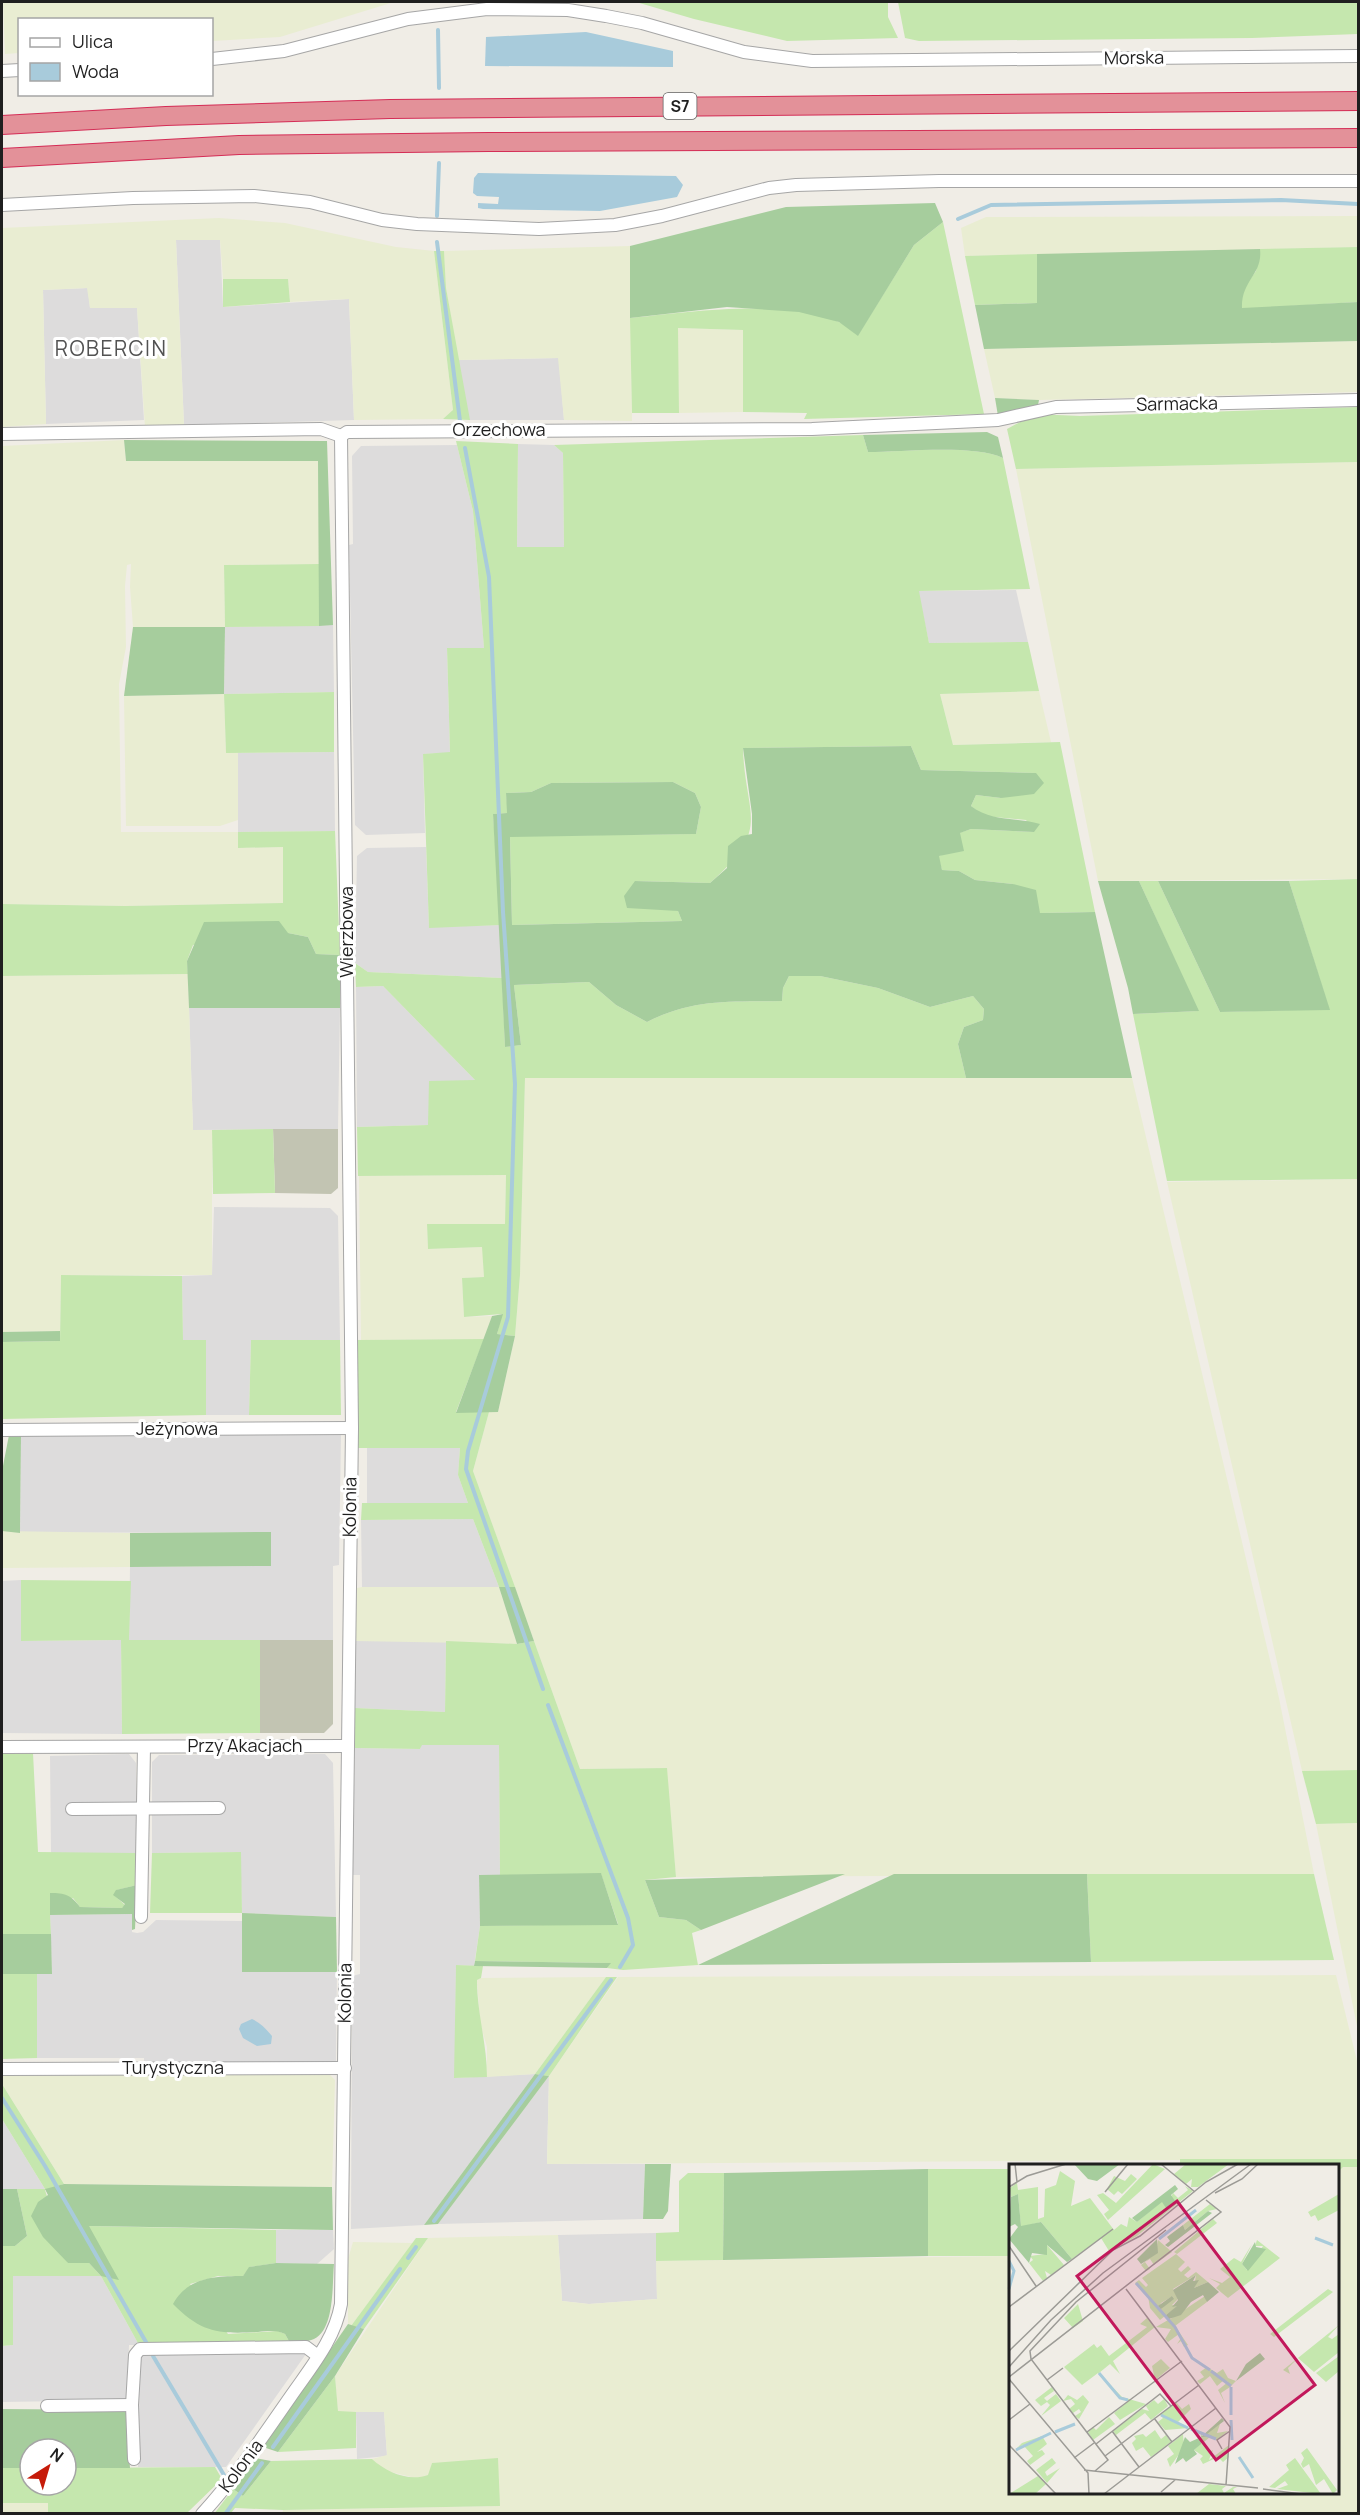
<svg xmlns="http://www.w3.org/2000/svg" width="1360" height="2515" font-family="Manrope,sans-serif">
<rect width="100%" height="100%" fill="#f0ede6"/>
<g fill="#dddcdc">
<polygon points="176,240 220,240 223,307 349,299 354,420 184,425"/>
<polygon points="88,288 90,308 137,307 144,420 46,424 43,290"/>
<polygon points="559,358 564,420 468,420 458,360"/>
<polygon points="518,444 554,445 563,453 564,547 517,548"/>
<polygon points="457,445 473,511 484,648 447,649 450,753 423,754 425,833 366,835 355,825 349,545 353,544 352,456 361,446"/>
<polygon points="1016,590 1028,642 929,643 918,591"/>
<polygon points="333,625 334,692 224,694 225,627"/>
<polygon points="334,752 335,831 238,832 238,753"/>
<polygon points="426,847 429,927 501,925 502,978 368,972 355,963 357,856 367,848"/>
<polygon points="383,986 476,1081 429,1125 357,1127 356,987"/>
<polygon points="189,1007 340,1008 338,1129 193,1130"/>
<polygon points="214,1207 330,1208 338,1216 340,1340 251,1340 249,1415 206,1415 206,1340 183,1340 182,1276 212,1275"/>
<polygon points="341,1433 339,1565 333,1566 333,1640 129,1640 130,1567 271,1566 271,1532 20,1533 21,1435"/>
<polygon points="367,1448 460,1448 458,1475 468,1503 367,1503"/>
<polygon points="473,1519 499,1587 362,1587 361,1520"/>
<polygon points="21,1580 21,1641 121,1640 122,1734 2,1733 2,1581"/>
<polygon points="355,1641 446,1641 445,1712 355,1708"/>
<polygon points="499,1744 500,1875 479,1875 480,1926 474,1966 456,1965 455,2078 535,2074 424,2225 351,2229 352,1976 360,1974 360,1875 352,1875 355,1748 420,1749 421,1745"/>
<polygon points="129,1754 136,1763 136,1853 51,1853 50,1756"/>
<polygon points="325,1754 333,1763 336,1917 242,1913 240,1852 152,1853 152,1762 159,1755"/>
<polygon points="132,1914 132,1932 137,1933 143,1932 156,1920 242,1921 242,1972 337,1972 336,2062 144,2063 144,2058 37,2058 37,1974 52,1974 50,1915"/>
<polygon points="549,2076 547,2164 645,2164 643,2219 438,2224"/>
<polygon points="2,2119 45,2189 2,2189"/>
<polygon points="276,2230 333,2230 334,2249 317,2264 276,2263"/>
<polygon points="656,2233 657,2299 589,2304 562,2301 558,2235"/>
<polygon points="12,2276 101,2276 139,2345 129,2345 127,2400 2,2402 2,2346 13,2345"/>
<polygon points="140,2354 306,2354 226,2467 138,2467"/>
<polygon points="356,2412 384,2412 387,2456 357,2459"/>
</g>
<g fill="#c2c4b2">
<polygon points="273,1129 338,1129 338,1188 331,1194 275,1193"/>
<polygon points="260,1640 333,1640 333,1724 324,1733 260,1733"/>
</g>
<g fill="#e9edd2">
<polygon points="3,2 394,2 280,37 212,41 212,20 20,20 19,53 5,54"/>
<polygon points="1358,216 1358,247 965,256 961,228 986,217"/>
<polygon points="219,218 285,223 396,247 434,251 453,410 451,414 443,419 354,420 349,299 290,302 288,279 223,279 220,240 176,240 184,425 145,427 137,308 90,308 87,288 43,290 46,424 2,427 2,228"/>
<polygon points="630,246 632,421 564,420 558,358 458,360 446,288 444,251"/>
<polygon points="677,328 743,330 743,412 679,413"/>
<polygon points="1358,341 1358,392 1039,400 995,398 984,349"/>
<polygon points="124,440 126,461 319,461 319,564 224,565 225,627 133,627 130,587 131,564 127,565 125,586 126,647 119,684 121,832 238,832 238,848 283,847 283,903 125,906 2,904 2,446"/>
<polygon points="1358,462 1358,879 1098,881 1016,469"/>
<polygon points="1039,691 1051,742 953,745 940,694"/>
<polygon points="224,694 226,753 238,753 238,820 220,826 126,826 124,696"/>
<polygon points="188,974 193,1130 212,1130 212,1275 61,1275 60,1331 2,1332 2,976"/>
<polygon points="525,1078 1132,1078 1279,1698 1314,1874 676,1877 666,1768 580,1769 473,1471 489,1412 498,1412 515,1336 520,1275"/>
<polygon points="506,1175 505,1224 427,1224 428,1249 483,1247 484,1277 462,1278 464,1317 492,1316 484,1339 361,1340 359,1176"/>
<polygon points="1358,1179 1358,1770 1302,1771 1167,1182"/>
<polygon points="2,1531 130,1533 130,1567 2,1568"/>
<polygon points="362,1587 499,1587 517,1644 355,1641 357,1588"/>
<polygon points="1358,1823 1358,2031 1316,1824"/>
<polygon points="1336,1975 1358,2065 1358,2159 547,2164 549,2076 618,1977"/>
<polygon points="606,1977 535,2074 487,2077 487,2047 480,2023 477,1980 481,1978"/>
<polygon points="328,2073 335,2080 332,2187 64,2184 2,2084 2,2076"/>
<polygon points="1343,2167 1358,2167 1358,2513 282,2514 283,2510 500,2506 468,2462 432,2463 429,2475 419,2479 383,2470 372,2459 387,2455 384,2412 338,2412 335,2376 428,2238 558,2235 562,2301 589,2304 657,2299 656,2261 1010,2256 1010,2492 1338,2492 1338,2172"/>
<polygon points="353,2242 413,2243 351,2326 348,2324 348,2259"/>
<polygon points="2,2503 48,2503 48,2513 2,2514"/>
</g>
<g fill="#c5e7ae">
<polygon points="636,2 888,2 888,17 898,38 787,41 694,19"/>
<polygon points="898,2 1358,2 1358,34 1252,38 919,41 905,38"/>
<path d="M943,222L984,414L804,419L807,413L743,412V330L678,328L679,413H632L630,318C688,312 786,298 839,322C846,325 852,331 858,335L914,245Z"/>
<polygon points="1358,247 1358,302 1241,309 1241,292 1256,271 1260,249"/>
<polygon points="434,251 444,251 446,288 470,420 443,419 453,410"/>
<polygon points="1037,254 1037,303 975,305 965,256"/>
<polygon points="223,279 288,279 290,302 223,307"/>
<polygon points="1358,407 1358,462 1016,469 1007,429 1035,414 1080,416"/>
<path d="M863,435L868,452C901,452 975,444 1003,458L1030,589L919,591L929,643L1028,642L1039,691L940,694L953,745L1060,742L1095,912L1040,913L1013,884L975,880L959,871L942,870L938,856L956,851L959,833L971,829L1034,832L1026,820L983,816L971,806L976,795L1001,798L1036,773L921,770L911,746L743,748C745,817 773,828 710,883L635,881L666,908L678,911L682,921L512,925L510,836L696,834L701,807L695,793L673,782L551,783L531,792L506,793L508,813L493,814L501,925L429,928L423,754L450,752L447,648H484L473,511L456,441L518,444L517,547H564L563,453L554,445Z"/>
<polygon points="319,564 319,626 225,627 224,565"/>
<polygon points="334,692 334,752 226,753 224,694"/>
<polygon points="335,831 340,955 316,954 308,937 288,933 193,945 187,961 188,974 2,976 2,904 125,906 283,903 283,847 238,848 238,832"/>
<polygon points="1358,879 1358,1179 1167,1181 1133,1014 1198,1011 1139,881 1158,881 1220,1012 1329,1009 1289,881"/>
<path d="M355,963L368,972L502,978L505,1047L521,1045L514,985L589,982L616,1005L647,1022C694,998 730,1002 782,1001L783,988L789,976H820L878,988L930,1007L973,996L984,1009L983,1020L964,1027L958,1044L966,1078H525L520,1275L515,1336L497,1334L502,1314L464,1317L462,1278L484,1277L482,1247L428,1249L427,1224H505L506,1175L358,1176L357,1127L428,1125L429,1081L475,1080L383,986L356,987Z"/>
<polygon points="273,1129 275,1193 213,1194 212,1130"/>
<polygon points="61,1275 182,1276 183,1340 206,1340 206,1415 2,1419 2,1342 60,1341"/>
<polygon points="484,1339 456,1412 489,1412 473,1471 515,1587 499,1587 473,1519 361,1520 362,1503 468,1503 458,1475 460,1448 356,1448 355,1340"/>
<polygon points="251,1340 340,1340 341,1415 249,1415"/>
<polygon points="21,1580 131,1581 129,1640 260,1640 260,1733 122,1734 121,1640 21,1641"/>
<polygon points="446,1641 517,1644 534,1641 580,1769 667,1768 676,1877 645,1880 659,1917 686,1920 701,1930 692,1933 698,1965 623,1970 607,1968 610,1963 475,1961 480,1926 618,1924 601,1874 500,1875 499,1745 422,1745 420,1749 355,1748 355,1708 445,1712"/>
<polygon points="33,1753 38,1852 136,1853 137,1885 117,1890 114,1895 125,1905 122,1908 80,1907 73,1898 50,1915 51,1934 2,1934 2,1754"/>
<polygon points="1358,1770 1358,1823 1316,1824 1302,1771"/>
<polygon points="241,1852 242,1913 150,1913 152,1853"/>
<polygon points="1087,1874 1314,1874 1334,1960 1091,1962"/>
<path d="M456,1965L483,1966L481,1978L477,1980C477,2013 487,2044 487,2077L454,2078Z"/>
<polygon points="2,1974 37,1974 37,2058 2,2059"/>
<polygon points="606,1977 617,1977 549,2076 535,2074"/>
<polygon points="2,2084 64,2184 45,2190 68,2263 89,2263 101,2276 88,2226 276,2230 276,2263 250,2267 243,2276 218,2276 190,2284 228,2334 278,2331 285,2334 290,2343 156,2343 139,2345 101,2276 13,2276 13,2345 2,2346 2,2246 15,2246 27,2236 17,2189 45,2189 2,2119"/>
<polygon points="1180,2159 1358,2159 1358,2167 1343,2167 1338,2172 1338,2166 1180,2166"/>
<rect x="928" y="2169" width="82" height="87"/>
<polygon points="688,2173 724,2173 723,2260 656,2261 656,2233 679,2232 679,2181"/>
<polygon points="416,2238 428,2238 364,2329 351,2326"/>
<polygon points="335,2376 338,2411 356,2412 356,2448 278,2452"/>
<path d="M498,2458L500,2506L283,2510L235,2508L231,2513L214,2514L233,2489L243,2496L271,2461L372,2459C386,2472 409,2482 428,2475L432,2463Z"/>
<polygon points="215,2467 222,2479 187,2513 48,2513 48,2503 2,2503 2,2468 30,2468 30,2485 66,2485 66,2468"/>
</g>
<g fill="#a6cd9d">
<polygon points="935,203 943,222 914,245 858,336 839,322 799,312 727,307 630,318 630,246 786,207"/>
<path d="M1260,249C1263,275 1241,280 1242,308L1358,302V341L984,349L975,305L1037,303V254Z"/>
<polygon points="995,398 1039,400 1038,405 998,416"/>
<path d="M987,432L998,437L1003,458C975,444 901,452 868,452L863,435Z"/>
<polygon points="124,440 327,441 333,625 319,626 318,461 126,461"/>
<polygon points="133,627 225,627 224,694 124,696"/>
<path d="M911,746L921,770L1036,773L1044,783L1034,794L1001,798L976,795L971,806C991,822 1016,817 1040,824L1034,832L971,829L960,833L964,851L939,856L942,870L959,871L975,880L1013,884L1036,890L1040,913L1095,912L1132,1078H966L958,1044L964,1027L983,1020L984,1009L973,996L930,1007L878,988L820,976H789L783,988L782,1001C730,1002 694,998 647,1022L616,1005L589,982L514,985L521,1045L505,1047L493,814L507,813L506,793L531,792L551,783L673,782L695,793L701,807L696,834L510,837L512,925L682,921L678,911L627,908L624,896L635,881L710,883L727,868L728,846L741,836L752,834V814L743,748Z"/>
<polygon points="1098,881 1139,881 1199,1011 1133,1014 1128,988"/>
<polygon points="1158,881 1289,881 1330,1010 1220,1012"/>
<polygon points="279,921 288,933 308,937 316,954 340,955 340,1008 189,1008 187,961 204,922"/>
<polygon points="503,1314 497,1334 515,1336 498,1412 456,1413 492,1316"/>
<polygon points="60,1331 60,1341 2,1342 2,1332"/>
<polygon points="9,1435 21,1435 20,1533 2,1531 2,1471"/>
<polygon points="271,1532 271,1566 130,1567 130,1533"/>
<polygon points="499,1587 515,1587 534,1641 517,1644"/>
<polygon points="601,1873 618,1925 480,1926 479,1875"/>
<polygon points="845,1874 701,1930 686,1920 659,1917 645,1880"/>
<polygon points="894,1874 1087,1874 1091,1962 698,1965"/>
<path d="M137,1885L135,1929L132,1930V1914L50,1915V1893C65,1893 71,1895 80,1907L122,1908L125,1904L113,1895L116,1890Z"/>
<polygon points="242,1913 336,1917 337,1972 242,1972"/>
<polygon points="2,1934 51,1934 52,1974 2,1974"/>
<polygon points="475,1961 611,1963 607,1968 474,1966"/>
<polygon points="535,2074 549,2076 438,2224 424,2225"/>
<polygon points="645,2164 671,2164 668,2211 663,2219 643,2219"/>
<polygon points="928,2169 928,2256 723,2260 724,2173"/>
<polygon points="64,2184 332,2187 333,2230 89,2226 119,2280 101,2276 89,2263 68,2263 43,2237 31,2216 38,2202 48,2195 45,2189"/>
<polygon points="2,2189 17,2189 27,2236 15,2246 2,2246"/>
<path d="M276,2263L334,2264C332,2284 335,2329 314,2339C307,2342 298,2342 290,2343L285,2334C276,2330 268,2331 258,2332C218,2334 202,2333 173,2304C188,2277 215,2276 243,2276L249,2267Z"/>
<polygon points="348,2324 364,2329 335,2376 278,2452 263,2447"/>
<polygon points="2,2409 126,2410 130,2468 66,2468 66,2449 30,2449 30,2468 2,2468"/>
<polygon points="255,2458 271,2461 243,2496 233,2489"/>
</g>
<g fill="#a8cbdb">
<polygon points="586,32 673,51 673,67 485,66 486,37"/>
<polygon points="478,173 676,176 683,185 677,197 600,211 483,209 478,208 478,203 498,204 499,197 477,196 473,193 474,178"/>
<path d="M252,2019C261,2023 266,2029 272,2036L271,2044L257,2046L243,2038L239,2029L241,2024Z"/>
</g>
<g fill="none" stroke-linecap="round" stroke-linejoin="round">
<g stroke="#a8cbdb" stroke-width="4">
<polyline points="438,30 439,88"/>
<polyline points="437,216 439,163"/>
<polyline points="958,219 991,205 1281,200 1358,204"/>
<polyline points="437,242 460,421"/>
<polyline points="465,448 489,577 503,912 515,1084 508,1317 468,1451 466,1469 543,1689"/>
<polyline points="548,1705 628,1918 633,1945 620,1967"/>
<polyline points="2,2098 45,2166 146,2342"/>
<polyline points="434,2221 611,1980"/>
<polyline points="408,2258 416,2247"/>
<polyline points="153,2356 224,2475"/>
<polyline points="273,2447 400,2269"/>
<polyline points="226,2513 262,2463"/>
</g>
<g stroke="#a6a6a6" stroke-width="14">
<g id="minor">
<polyline points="212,59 284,51 408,19 487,9 568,10 606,16 642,23 744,52 812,61 1358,56"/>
<polyline points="2,71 20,70"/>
<polyline points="2,205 133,198 254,196 310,202 382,220 417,224 539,229 615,225 662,216 769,188 796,185 939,181 1358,181"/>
<polyline points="2,434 321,429 341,436"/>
<polyline points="341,436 347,432 812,429 998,420 1056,407 1358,400"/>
<polyline points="2,1430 352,1428"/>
<polyline points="2,1747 346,1746"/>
<polyline points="72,1809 219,1808"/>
<polyline points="141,1917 144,1747"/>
<polyline points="2,2069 345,2068"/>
<polyline points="47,2406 132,2405"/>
<polyline points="134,2459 132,2405 135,2355 140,2349 306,2347 318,2356"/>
<path d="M202,2514C236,2477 263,2436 291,2396C311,2367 335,2339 341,2304L352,1428L341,436"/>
</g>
</g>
<g stroke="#d42d56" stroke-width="20">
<g id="highway">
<polyline points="2,125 166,116 390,109 1358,101"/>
<polyline points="2,158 239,145 488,142 1358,138"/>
</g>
</g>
<use href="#minor" stroke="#fff" stroke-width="12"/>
<use href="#highway" stroke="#e39199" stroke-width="18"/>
</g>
<g text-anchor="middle" stroke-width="6" stroke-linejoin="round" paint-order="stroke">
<rect fill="#fff" stroke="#626262" stroke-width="1.5" x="663.5" y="93" width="33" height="26" rx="4.5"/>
<g font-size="16" font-weight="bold" fill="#1f1f1f">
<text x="680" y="112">S7</text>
</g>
<g font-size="18" fill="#1f1f1f" stroke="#fff">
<text transform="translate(1134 58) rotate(-1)" y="6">Morska</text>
<text transform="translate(1177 404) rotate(-1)" y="6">Sarmacka</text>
<text x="499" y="436">Orzechowa</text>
<text transform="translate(347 932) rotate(-90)" y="6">Wierzbowa</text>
<text x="177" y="1435">Jeżynowa</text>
<text transform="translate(350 1507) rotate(-89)" y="6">Kolonia</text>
<text x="245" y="1752">Przy Akacjach</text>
<text transform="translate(345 1993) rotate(-89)" y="6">Kolonia</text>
<text x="173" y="2074">Turystyczna</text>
<text transform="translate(241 2466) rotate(-53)" y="6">Kolonia</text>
</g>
<g font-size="21" letter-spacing="1.5" fill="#525252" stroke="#fff">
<text x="111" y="356">ROBERCIN</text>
</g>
</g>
<g transform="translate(1009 2164)">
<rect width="330" height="330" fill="#f0ede6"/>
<path d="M144,0L156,5L99,56L95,50L100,46L88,31L94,29L107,39ZM177,0L200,1L220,0L189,23H182L183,15L177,20L165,10ZM51,7L66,17L62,42L81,34L105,66L112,60L118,63L120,53L128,58L153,37L157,43L164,29L169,34L179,26L176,22L184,27L128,72L100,87L92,74L63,95L32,58L12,63L9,30L2,33L1,24L8,19L9,26L29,23V55L35,53L36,25L47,21ZM122,10L128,15L113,30L109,27L105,31L98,25L105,12L116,17ZM330,30V46L309,57L306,51L302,53L299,48ZM201,40L208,45L199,47L176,66L174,61ZM204,55L208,59L168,90L165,88ZM149,76L163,88L145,101L141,95L136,98L141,105L137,107L132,101L147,89ZM248,76L271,94L219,134L207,124L211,120L200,114L213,119L221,113L211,105L225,94L232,98L243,80L233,100L238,106L254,82H246ZM38,81L55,101L42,111L36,107L38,114L34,117L20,99L24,96L21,92L36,90ZM167,90L176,98L169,105L172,108L179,102L182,105L175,111L179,114L187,108L199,118L185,124L187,111L164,125L169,135L163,141L169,142L157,151L152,145L164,132L152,139L149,145L156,152L151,156L141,144L139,132L126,119L130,116L137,123L139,121L133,114ZM319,125L324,128L265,173L261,170ZM196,132L198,138L166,162L179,181L175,183L172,177L168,180L172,174L170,170L159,178L156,175L162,165L147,163L159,156L163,160L160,156ZM69,140L74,157L64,164L55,154ZM138,154L146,163L104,197L111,210L101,200L90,209L113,233L137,240L111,256L105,249L120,237L110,234L89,209L73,221L55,203L85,180L88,184L92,181L100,192L138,163L131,160ZM330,161L319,173L323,175L330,170V188L305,208L289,194L279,204L281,210L274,206ZM330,192V207L317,218L307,209ZM152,195L161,204L146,216L143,202ZM198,203L208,209L214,205L219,214L227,217L222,222L223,234L221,223L212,229L216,239L209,226L219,218L215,216L208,222L201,212L191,220L188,217L195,213L191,208ZM43,223L45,227L35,234L38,237L47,230L52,237L32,252L41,241L38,238L32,242L26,236ZM59,231L68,236L74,231L80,238L70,255L66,252L72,248L70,245L64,249L60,245L66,240L62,235L54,237ZM155,235L159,242L142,256L136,249L107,271L104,267L133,245L140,247L137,242L145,236L149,240ZM167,238L173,245L180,240L182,245L169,258L180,264L156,266L149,258L154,254L151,251ZM100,253L106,260L84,276L79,268L84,263L87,266ZM211,260L208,269L219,267L208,276L201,273L195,278L200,288L204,286L200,296L220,281V293L214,298L209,293L194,300L191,295L194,292L185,286L192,279V270L181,265L193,268V272ZM146,266L152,275L157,271L162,278L142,293L134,283L127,287L123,279L127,275L125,272L134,270L137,273ZM174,270L175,283L161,303L158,295L165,290L159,282ZM33,272L38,280L28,288L33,286L36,290L21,301L18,297L24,292L14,281L6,286L13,279ZM298,284L328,326L324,330L315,315L307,321L300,300L294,304L292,300L295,294L292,289ZM43,294L47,299L36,308L38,312L51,304L38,319L27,306ZM286,294L312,330L268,325L279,321L276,317L266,324L260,323L280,306L277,301ZM29,312L37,320L26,330H0ZM200,320L217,322L213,325L215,329L224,323H228L224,325L227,330H187Z" fill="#c5e7ae"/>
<path d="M65,0H111L88,17L79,15ZM166,21L169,25L162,31L166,37L157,44L153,38L128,58L123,54ZM9,30L12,62L32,58L63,95L58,98L38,81V91L23,89L20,99L0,75L9,63L6,60L0,63L2,33ZM199,47L203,49L159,83L156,81L161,77L158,73L174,61L176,66ZM148,75L149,89L132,100L128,95ZM246,78L247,83L257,85L239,107L233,100ZM187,111L184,117L190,116L185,124L199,118L210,128L198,138L194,131L182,138L172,151L160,155L163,161L149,142L163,132L165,135L152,145L157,151L168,142L163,143L169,136L164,126ZM251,189L256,195L227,217L237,200ZM213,254L215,257L198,270L203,272L192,273V280L185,286L188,290L177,298L174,294L166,300L176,273L181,278L192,273Z" fill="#a6cd9d"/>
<path fill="none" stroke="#a8cbdb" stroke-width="3" d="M306,74L324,81M150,75L187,46M0,97L5,107L0,125M127,119L166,163L183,194L201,206M202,207L222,222M90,209L111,234L119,236M222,223V251M152,251L179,264M222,256L223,276M182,265L207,275M46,268L66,260M7,286L42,269M230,293L244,314"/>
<path fill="none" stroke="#9c9b96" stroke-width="1.5" d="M6,0L8,18M152,0L186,28M0,23L18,12L57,0M96,28L119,0M206,29L233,15L249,0M0,82L27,122M117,125L221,263L217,321M0,143L104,65M0,187L104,86L131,72L197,18L229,0M0,203L42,156L94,109L242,0M0,213L212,48L197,36M0,215L79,309L80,330M38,216L54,204M145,254L163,278M0,256L21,240M103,267L130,303M78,268L173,197M87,280L151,230L162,242M0,281L47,330M213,285L208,276L221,267M96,292L190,221M65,294L85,279M75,306L249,324M86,307L99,296L22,195L21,187L67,138L157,66M254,325L292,330M152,328L166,316M95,330L207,244"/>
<path fill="#c2185b" fill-opacity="0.15" stroke="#c2185b" stroke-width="3" d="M168,37L306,221L207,296L68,112Z"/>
<rect width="330" height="330" fill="none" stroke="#1f1f1f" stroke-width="3"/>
</g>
<rect width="1360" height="2515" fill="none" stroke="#1f1f1f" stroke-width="6"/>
<rect x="18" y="18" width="195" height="78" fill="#ffffff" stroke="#a5a5a5" stroke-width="1.5"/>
<rect x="30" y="38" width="30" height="9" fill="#ffffff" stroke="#a5a5a5" stroke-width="1.5"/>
<text x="72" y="48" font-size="18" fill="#1f1f1f">Ulica</text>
<rect x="30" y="63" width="30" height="18" fill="#a8cbdb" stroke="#a5a5a5" stroke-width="1.5"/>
<text x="72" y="78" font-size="18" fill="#1f1f1f">Woda</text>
<g transform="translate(48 2467) rotate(37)"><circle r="28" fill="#ffffff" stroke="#a5a5a5" stroke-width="1.5"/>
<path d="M0-4.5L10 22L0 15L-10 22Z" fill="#c61b09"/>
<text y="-9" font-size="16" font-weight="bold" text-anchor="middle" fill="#1f1f1f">N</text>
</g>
</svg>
